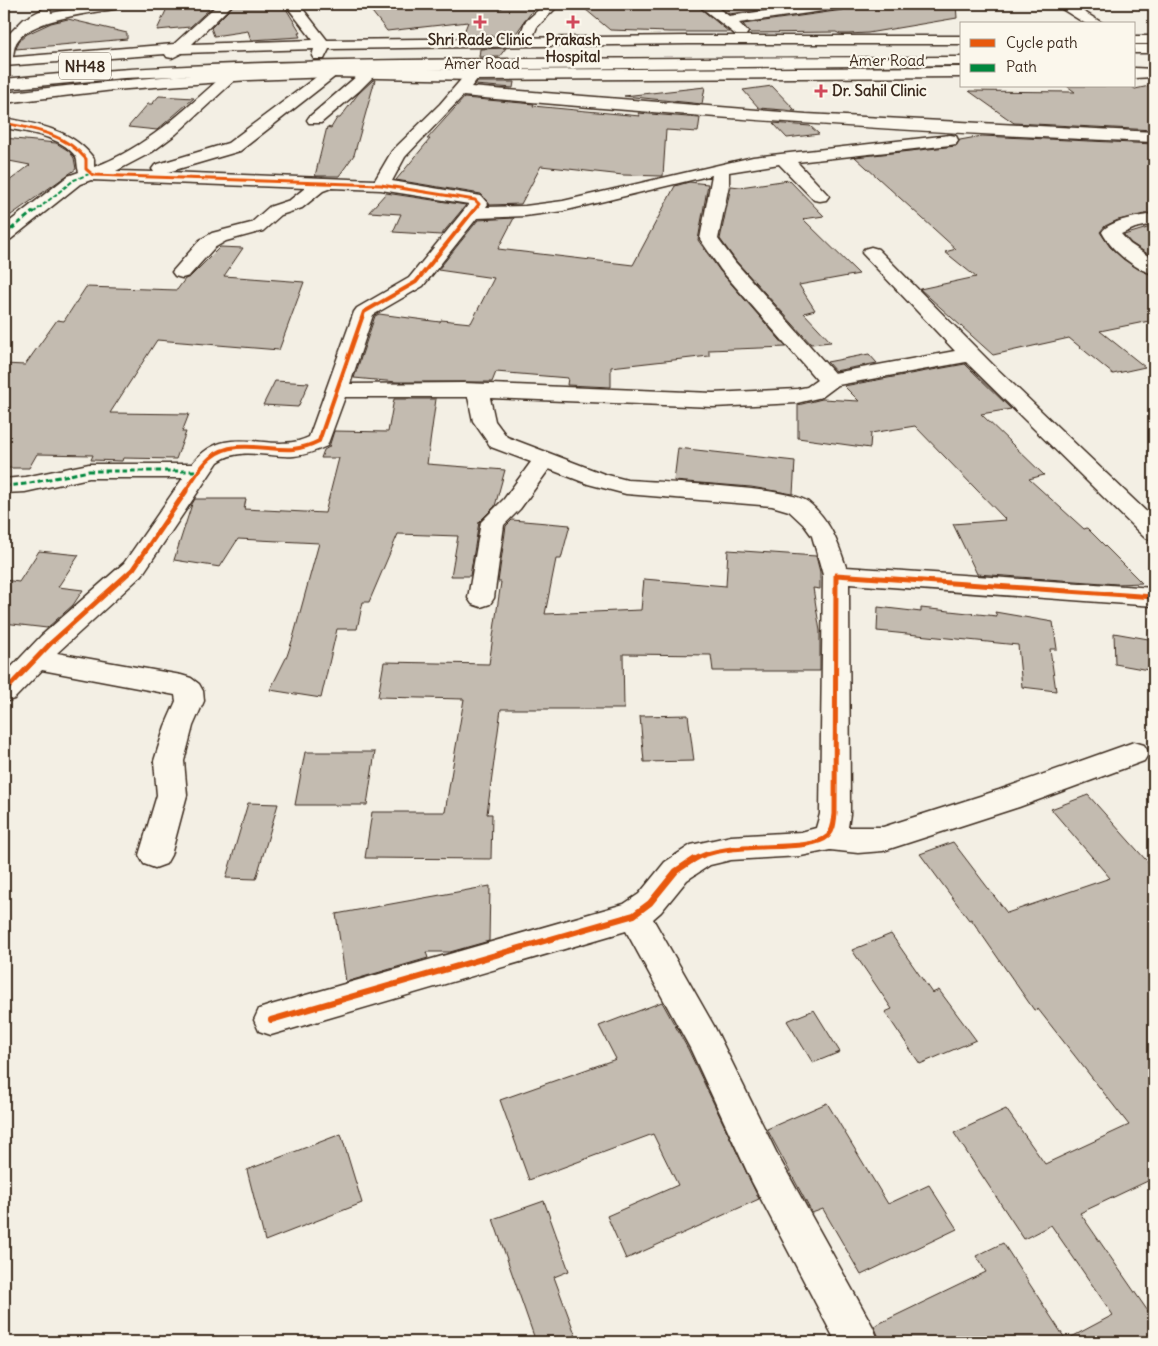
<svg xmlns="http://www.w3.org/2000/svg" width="1158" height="1346" font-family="Delius,sans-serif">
<rect width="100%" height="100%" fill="#f3efe4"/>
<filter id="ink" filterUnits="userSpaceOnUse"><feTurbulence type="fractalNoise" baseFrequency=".02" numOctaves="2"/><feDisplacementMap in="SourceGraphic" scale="10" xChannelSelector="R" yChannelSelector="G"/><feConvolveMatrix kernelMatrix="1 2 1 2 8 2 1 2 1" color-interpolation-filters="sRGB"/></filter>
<g filter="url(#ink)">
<g fill="#c3bbb0" stroke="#3b2a1e">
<polygon points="169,4 215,4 190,27 157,30"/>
<polygon points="235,4 283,4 301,33 298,33 300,37 251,40 248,31 214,36 211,28"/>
<polygon points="405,4 473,4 473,8 474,5 502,8 505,4 536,6 514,36 463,35 468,22 387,31 369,8"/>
<polygon points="579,4 695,4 729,32 669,32 610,30"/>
<polygon points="715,4 804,4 729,14"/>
<polygon points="852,4 956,4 957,18 868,33 848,34 840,34 836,32 750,33 743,24 843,10"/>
<polygon points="68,19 127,33 127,39 16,49 19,41 27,34 51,23"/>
<polygon points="506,48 499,57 479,57 480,49"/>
<polygon points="373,80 375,80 354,155 339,176 315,176 327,127 331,128 337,118 340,118 358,94"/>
<polygon points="477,82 514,82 513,88 475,85"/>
<polygon points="1154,85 1154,130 1014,123 969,91 1075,92 1067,86 1131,86 1135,89"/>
<polygon points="772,86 796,111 759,108 743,90"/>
<polygon points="705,87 702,104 624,96"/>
<polygon points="159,96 194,98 157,130 128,127 148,104 152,104"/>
<polygon points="464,98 534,104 533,106 640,116 638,113 700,118 698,132 666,130 663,176 661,176 623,175 541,166 521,204 490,205 481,194 396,180 430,139 427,139"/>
<polygon points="773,123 810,126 819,134 787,138"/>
<polygon points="982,136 1154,144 1154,212 1118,220 1105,226 1100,232 1110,247 1123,259 1138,269 1154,276 1154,320 1100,331 1145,367 1113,374 1069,338 993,355 920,289 976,277 945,252 956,249 855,157 956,146 960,140"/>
<polygon points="4,138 56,143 69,151 74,158 76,169 4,220 4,185 30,165 4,160"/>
<polygon points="789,180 824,216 803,219 859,274 799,285 815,310 804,313 831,342 811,344 736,261 720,239 731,186 740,187"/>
<polygon points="689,182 708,184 698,240 720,271 786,347 709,350 709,356 611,367 611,387 567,385 568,378 496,372 492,382 397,382 354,378 375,316 379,314 440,322 441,320 471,323 494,278 438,270 478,220 514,218 498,249 633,265 675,186"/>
<polygon points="386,193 466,205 441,235 393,232 401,214 369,212"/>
<polygon points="1154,226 1154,258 1131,243 1124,235"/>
<polygon points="220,247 243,248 224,276 304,282 279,350 157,340 110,413 189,414 182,432 186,432 176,459 123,458 122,461 91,460 93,455 37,454 29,468 4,468 4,364 25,365 57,320 64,321 86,287 177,290 185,279 190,277"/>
<polygon points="869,354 877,363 835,371 827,362"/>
<polygon points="965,364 1011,409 981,414 1044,475 1029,479 1084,529 1087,528 1142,583 1117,584 977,574 953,524 1006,520 915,426 871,433 870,448 798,438 798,405 822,399 859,401 844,386"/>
<polygon points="275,381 309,383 298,407 263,405"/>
<polygon points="394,399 436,399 427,464 505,470 495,506 479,522 470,576 451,576 458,536 398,534 369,602 363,602 357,629 337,629 321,698 270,690 287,656 293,638 319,543 238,539 220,567 174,560 192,504 195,499 246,499 244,509 325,513 339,458 321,458 324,450 329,447 334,431 388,432"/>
<polygon points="678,448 795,461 793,494 751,487 674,481"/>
<polygon points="512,520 570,525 561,559 556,559 545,614 641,610 644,579 726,586 728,550 816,556 820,572 820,589 813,588 820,631 820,671 713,671 711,655 623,654 624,709 501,709 487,814 492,814 491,859 365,858 372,812 445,812 464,699 378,697 384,662 489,664 501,582 498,582 506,526"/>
<polygon points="39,551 79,555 58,587 83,590 73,605 47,628 4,623 4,580 19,582"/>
<polygon points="878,607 921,612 921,608 997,616 995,612 1053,622 1057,649 1050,649 1056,691 1022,687 1018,645 877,631"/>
<polygon points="1114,633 1154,640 1154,671 1115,664"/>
<polygon points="688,715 694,761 644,762 640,716"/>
<polygon points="305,752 375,752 367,805 295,805"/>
<polygon points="1088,795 1154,869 1154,1178 1080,1213 1154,1320 1154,1342 881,1342 874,1326 986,1272 976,1256 1003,1243 1066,1340 1113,1315 1051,1225 1024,1239 954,1133 1006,1109 1045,1164 1129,1125 1038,1009 1034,1010 971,919 969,920 920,854 953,842 1007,913 1110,878 1051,809"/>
<polygon points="248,803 278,804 256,879 226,878"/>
<polygon points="490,886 489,941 450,952 426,952 428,958 346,982 336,914"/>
<polygon points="891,934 932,993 939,990 976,1040 920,1064 885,1012 892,1009 852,950"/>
<polygon points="662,1002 688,1049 759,1199 626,1259 607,1216 678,1185 653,1134 529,1180 500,1100 616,1059 599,1026"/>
<polygon points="814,1010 840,1052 813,1063 787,1021"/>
<polygon points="827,1103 888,1204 929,1185 957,1229 861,1275 823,1209 812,1213 767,1129"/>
<polygon points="341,1134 362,1203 265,1241 247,1170"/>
<polygon points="544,1201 569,1271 554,1277 578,1342 536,1342 493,1219"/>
</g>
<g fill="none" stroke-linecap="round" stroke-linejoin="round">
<g stroke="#3b2a1e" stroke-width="3">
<g id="street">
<path d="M100,4H126L119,8C93,13 34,18 18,40C12,47 15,58 10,65L4,66V39L24,19L45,8L50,9L51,13Z"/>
<polygon points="545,4 560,4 537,27 530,44 520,44 518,41 525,22"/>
<polygon points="697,4 712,4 729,16 816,4 850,4 843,8 739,23 748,32 746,35 736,35"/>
<polygon points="1054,4 1071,4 1104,24 1086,24"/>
<path d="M482,60L487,61L489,64L471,87L806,114L1154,132V142C923,133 693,117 463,96L405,157L392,181L481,196L488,204L486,207L525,206L563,201L753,157L950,135L956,136L958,140L956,144L950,145L797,162L829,196L826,200L820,201L814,200L779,164L729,172V185L718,239L735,262L834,373L955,351L862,253L864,249L871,247L878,249L992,364L1154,519V540L1145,538L966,362L838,385L822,397L797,403L713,407L490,398L495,421L507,437L604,474L627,480C659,482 789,487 808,502C830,520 838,542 846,567L1154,588V606L849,584L850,814L848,827H883L999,790L1134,742L1144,745L1149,753L1144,761L1019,807L883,851L858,853L830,850L801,856L731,860L710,865L687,880L661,912L653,919L714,1026L778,1156L873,1327L879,1342H836L752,1182L690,1048L626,931L271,1035L259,1031L254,1020L259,1009L271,1005L624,904L639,894L665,862L691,845L731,836L801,832L816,828L820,814L823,575L812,536L804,525L789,511L772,506L626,494L588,484L549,469L520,509L504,525L494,598L490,604L481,607L472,604L468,598L481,522L504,499L531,462L491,447L473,421L468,397H345L327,446C316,451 306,455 294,456C268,458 241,446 218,462L142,575L57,653L181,675L191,678L199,684L203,691L204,701L193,726L184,761L187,795L171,855L166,864L155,868L144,864L139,855L157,795L154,761L165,726L176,701L175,695L42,670L14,699L4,702V675L41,636L124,563L183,478H89L25,492L4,493V479L25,477L89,464H192C227,419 270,456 309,437L354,312L357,308L409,278L469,204L381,190L331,188L323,191L302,208L281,215L263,231L226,241L214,248L189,276L182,278L175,276L172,272L200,240L212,233L251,223L269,207L290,200L305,188L91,180L80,184L11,239L4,241V226L68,176L79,172C77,167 78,162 76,157C62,136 27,132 4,128V118C37,124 74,130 94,159V167C146,148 184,110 225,74H235L238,77L235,80L176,134L152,152L116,171L154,172L152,169L155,165L228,143L327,69H337L340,72L337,75L240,151L168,172L375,180L392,151L440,104L477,61ZM712,175L700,239L721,270L817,380L807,387L797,389L713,393L463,383L350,384L373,315L423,286L477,218L525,216L563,211Z"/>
<polygon points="369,68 374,70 377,73 359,91 321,123 309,123 307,120 309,117 364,70"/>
<path d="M1154,214V224L1135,228L1121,234L1130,244L1154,260V274C1134,269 1111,250 1102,232C1110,220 1140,216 1154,214Z"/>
</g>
</g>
<g stroke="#3b2a1e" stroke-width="3">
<g id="secondary">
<polygon points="218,4 233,4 192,44 313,40 285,4 299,4 327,40 688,36 962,36 962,44 688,44 329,49 324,59 314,59 312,56 314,49 182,53 172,58 167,57 165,54 4,66 4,58 174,44"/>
<rect x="1134" y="36" width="20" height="8"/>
<path d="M332,67L473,70L962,67V77L473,80L332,77L249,80L114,90L4,103V93C113,80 222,71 332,67Z"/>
<polygon points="1134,68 1154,69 1154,77 1134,78"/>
</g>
</g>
<g stroke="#3b2a1e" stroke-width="3">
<g id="highway">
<rect x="1134" y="45" width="20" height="8"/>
<path d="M962,57V65L304,71L124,78L4,89V79C177,62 350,60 523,59C670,58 816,57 962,57Z"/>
</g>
</g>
<use href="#street" fill="#fbf7ec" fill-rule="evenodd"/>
<use href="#secondary" fill="#fbf7ec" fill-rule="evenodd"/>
<use href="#highway" fill="#fbf7ec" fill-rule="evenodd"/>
<polyline stroke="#00873e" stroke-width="2" stroke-dasharray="4.5 2" stroke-linecap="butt" points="33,213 74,180 89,174 86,170"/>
<g stroke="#00873e" stroke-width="3" stroke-dasharray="5.5 3" stroke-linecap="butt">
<polyline points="4,235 34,211"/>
<polyline points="4,486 25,484 89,471 199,471"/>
</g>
<g stroke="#fbf7ec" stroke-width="5">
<path id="cycleway-far3" d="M4,123C35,129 65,134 86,159V169L93,175L381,185L475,200L479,204L472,213"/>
</g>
<g stroke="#fbf7ec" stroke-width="6">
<path id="cycleway-far2" d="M185,492C192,481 200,467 210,458C233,438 267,451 293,449C303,448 311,445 319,441L364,312L416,282L473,211"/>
</g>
<g stroke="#fbf7ec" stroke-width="8">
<g id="cycleway-far1">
<polyline points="4,692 51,643 133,569 186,491"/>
<path d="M692,861C726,838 808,855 828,836C834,830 834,821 835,814L836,575L1154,597"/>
</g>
</g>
<g stroke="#fbf7ec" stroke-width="9">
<polyline id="cycleway" points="271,1020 634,915 650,903 676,871 694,859"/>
</g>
<use href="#cycleway-far3" stroke="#e8590c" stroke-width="3"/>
<use href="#cycleway-far2" stroke="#e8590c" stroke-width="4"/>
<use href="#cycleway-far1" stroke="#e8590c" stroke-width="5"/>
<use href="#cycleway" stroke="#e8590c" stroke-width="6"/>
</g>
</g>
<g fill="#d1495b" stroke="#fbf7ec" stroke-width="2">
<path d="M477.5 14.5h5v5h5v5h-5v5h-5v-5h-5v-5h5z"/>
<path d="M570.5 14.5h5v5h5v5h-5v5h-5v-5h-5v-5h5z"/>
<path d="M818.5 83.5h5v5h5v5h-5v5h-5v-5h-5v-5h5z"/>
</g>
<g text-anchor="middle" stroke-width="4.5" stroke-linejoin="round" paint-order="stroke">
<g font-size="15" font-weight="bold" fill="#3b2a1e" stroke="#fbf7ec">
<text x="480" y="45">Shri Rade Clinic</text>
<text x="573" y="45">Prakash<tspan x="573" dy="17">Hospital</tspan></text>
<text x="832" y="96" text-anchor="start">Dr. Sahil Clinic</text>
</g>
<g font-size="15" fill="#3b2a1e" stroke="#fbf7ec">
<text x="887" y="66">Amer Road</text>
<text x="482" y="69">Amer Road</text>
</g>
<rect fill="#fbf7ec" stroke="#75685c" stroke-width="1" x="59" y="52.5" width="52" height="27" rx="4"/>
<g font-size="16" font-weight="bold" fill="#3b2a1e">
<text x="85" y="72">NH48</text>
</g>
</g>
<rect width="1158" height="1346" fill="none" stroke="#fbf7ec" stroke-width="20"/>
<rect x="10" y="10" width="1138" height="1326" fill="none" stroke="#3b2a1e" stroke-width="2" filter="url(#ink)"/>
<rect x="960" y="22" width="175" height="65" fill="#fbf7ec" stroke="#aea59a"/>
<rect x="970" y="39" width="25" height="8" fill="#e8590c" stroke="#aea59a"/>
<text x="1006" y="48" font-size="15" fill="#3b2a1e">Cycle path</text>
<rect x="970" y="64" width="25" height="8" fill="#00873e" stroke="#aea59a"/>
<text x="1006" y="72" font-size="15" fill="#3b2a1e">Path</text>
</svg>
